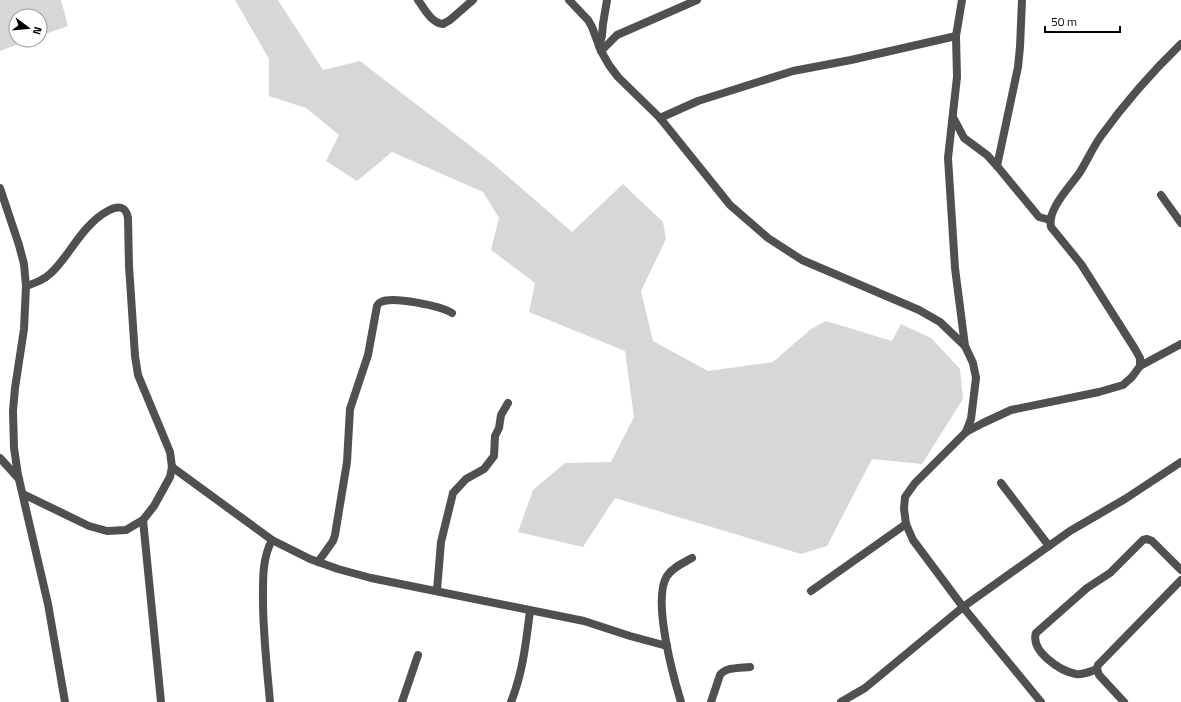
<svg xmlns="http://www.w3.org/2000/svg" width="1181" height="702" font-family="'Titillium Web',sans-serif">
<rect width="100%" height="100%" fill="#fff"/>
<g fill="#d7d7d7">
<polygon points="0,0 61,0 68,26 40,36 40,16 16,16 16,40 30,40 0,51"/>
<polygon points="235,0 278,0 323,70 360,61 490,161 572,232 623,184 663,222 666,239 641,291 653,341 708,371 773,362 811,329 826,321 892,341 901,324 931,338 960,369 963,399 922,464 872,459 827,546 801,554 615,498 583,547 518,532 533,490 565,463 611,462 634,417 625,351 529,312 535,283 491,250 499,218 483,192 392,152 357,181 326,161 339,135 306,108 269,96 269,59"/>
</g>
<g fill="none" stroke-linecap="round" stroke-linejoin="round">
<g stroke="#505050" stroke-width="8">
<path d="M418,0C424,8 431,23 443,24L450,20L473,0"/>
<polyline points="569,0 588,20 592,27 601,51 609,65 618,77 660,118 730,205 768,238 802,260 919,310 940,322 965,346 973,363 976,378 971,419 966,432"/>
<polyline points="962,0 956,36 957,77 948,158 955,268 965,346"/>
<polyline points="599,46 602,36 603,24 607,0"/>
<polyline points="601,51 617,35 697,0"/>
<polyline points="953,117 964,138 987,155 997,166 1039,217 1050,220"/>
<polyline points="660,118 698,101 793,71 851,60 956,36"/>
<polyline points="997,166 1018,67 1020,47 1022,0"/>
<polyline points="0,188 19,245 24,264 26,286 24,329 15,388 13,411 14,448 18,475 48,604 65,702"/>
<polyline points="1161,195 1181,223"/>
<polyline points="1140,366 1181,344"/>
<polyline points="0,458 19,479"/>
<polyline points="172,467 272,540 310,559 338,569 371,578 584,621 630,636 667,646"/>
<polyline points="1001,483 1049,546"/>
<path d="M23,494L89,526L107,531L126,530L143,520L154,506L170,477L172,467L170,452L138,375L135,356L129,266L128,218C124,193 95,219 87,228C74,242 65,260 51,273C44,280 35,283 26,286"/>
<polyline points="143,520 161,702"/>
<path d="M318,562L333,541L335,535L347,462L350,409L368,355L377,306C378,304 378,303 381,302C393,296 441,306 452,313"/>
<polyline points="437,590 441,542 453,493 466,479 484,469 494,456 495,436 499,428 501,415 508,403"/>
<polyline points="811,591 906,524"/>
<path d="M1097,669C1090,672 1083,675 1076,674C1060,671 1030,651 1036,633L1087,588L1110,573L1143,540L1147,539L1152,541L1181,570"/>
<path d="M270,702C267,668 263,634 263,600C263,579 262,559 272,540"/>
<polyline points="402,702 418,655"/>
<path d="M511,702C523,672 526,642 530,611"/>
<path d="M681,702C673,676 652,599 667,576C673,567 683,563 692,558"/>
<path d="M711,702L720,675C726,667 740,668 750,667"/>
<polyline points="841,702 865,688 963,607 1070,531 1125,499 1181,462"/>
<path d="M1041,702L963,607L913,540L906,524L904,509L905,497L915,483L966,432L983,423L1011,410L1099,392L1123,385L1132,377L1140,366V358L1135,349L1081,264L1051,227C1047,209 1070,187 1080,172C1087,161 1093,147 1101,136C1125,103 1152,72 1181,44"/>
<polyline points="1124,702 1099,675 1097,669 1098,665 1181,580"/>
</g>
</g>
<g transform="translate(28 28) rotate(106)"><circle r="19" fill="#ffffff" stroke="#999999"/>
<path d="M0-3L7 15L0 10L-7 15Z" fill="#000000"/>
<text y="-6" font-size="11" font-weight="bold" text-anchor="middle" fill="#000000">N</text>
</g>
<path d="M1045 26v6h75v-6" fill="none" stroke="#000000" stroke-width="2"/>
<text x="1051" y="26" font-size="12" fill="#000000" stroke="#ffffff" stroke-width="3" paint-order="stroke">50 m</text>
</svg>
